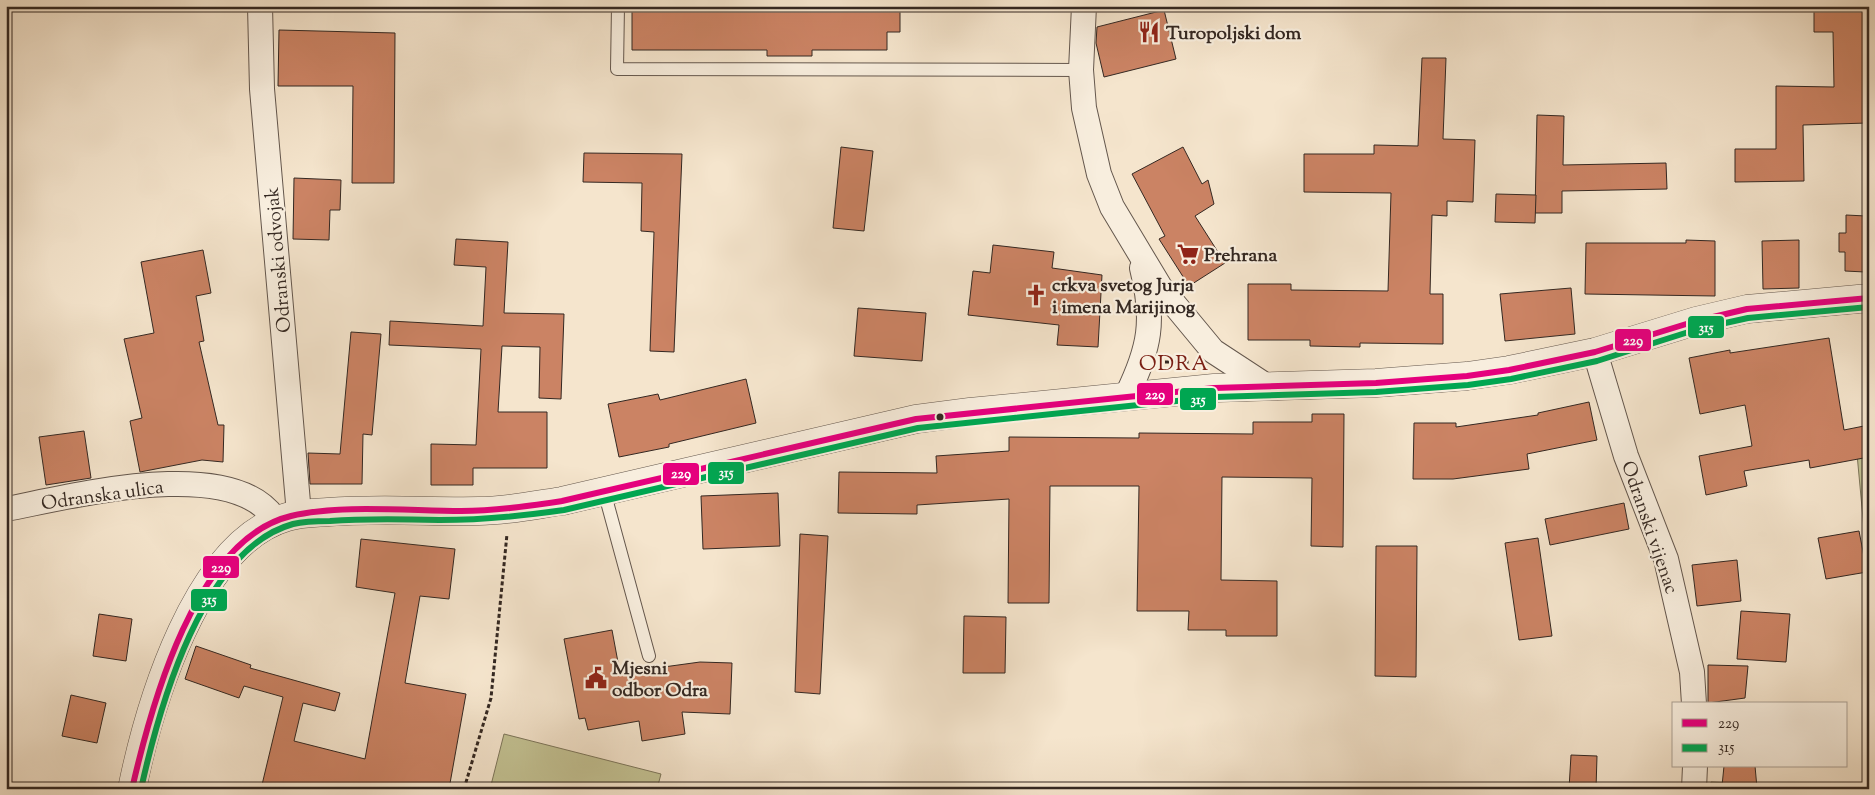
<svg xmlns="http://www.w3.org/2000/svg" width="1875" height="795" font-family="'Sorts Mill Goudy',serif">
<rect width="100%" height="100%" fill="#f5e5cd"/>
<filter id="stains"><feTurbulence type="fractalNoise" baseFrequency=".004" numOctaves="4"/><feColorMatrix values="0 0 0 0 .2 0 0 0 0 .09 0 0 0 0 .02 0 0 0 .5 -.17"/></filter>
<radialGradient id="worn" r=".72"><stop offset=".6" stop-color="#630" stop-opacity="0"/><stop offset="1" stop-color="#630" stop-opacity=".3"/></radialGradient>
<g fill="#c3c293" stroke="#7c755a">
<polygon points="1869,453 1869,583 1857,454"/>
<polygon points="504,734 661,774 657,789 490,789"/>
<polygon points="1711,782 1843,789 1711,789"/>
</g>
<g fill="#cb8364" stroke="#342822">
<polygon points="632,6 887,6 900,8 900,32 887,32 887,50 812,50 812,56 767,56 767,50 632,50"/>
<polygon points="1814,6 1869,6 1869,32 1866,32 1867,123 1803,125 1804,181 1735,182 1735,149 1776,149 1776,86 1834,87 1833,32 1814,32"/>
<polygon points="1164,10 1176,59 1104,77 1096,43 1097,27"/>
<polygon points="279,30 395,33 394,183 352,183 353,86 278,86"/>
<polygon points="1422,58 1446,58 1443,139 1475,140 1473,202 1447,201 1447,216 1432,215 1430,294 1443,294 1443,344 1360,343 1360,347 1310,346 1310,340 1248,340 1248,284 1291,284 1291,290 1388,291 1391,193 1304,192 1304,154 1374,154 1374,145 1418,146"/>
<polygon points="1537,115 1564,116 1563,165 1666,163 1667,189 1562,191 1562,213 1535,213"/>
<polygon points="841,147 873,151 864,231 833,228"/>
<polygon points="1183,147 1202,184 1208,180 1214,204 1195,216 1225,263 1189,286 1159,239 1165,236 1132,174"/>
<polygon points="584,153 682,154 674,352 650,351 654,232 641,231 642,183 583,182"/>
<polygon points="294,178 341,180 340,210 330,210 329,240 293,239"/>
<polygon points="1496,194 1536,195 1535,223 1495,222"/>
<polygon points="1846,215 1866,216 1865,272 1845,271 1845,252 1839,252 1839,233 1846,233"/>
<polygon points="456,239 508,242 504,313 564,314 561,399 539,398 540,347 502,346 498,412 547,412 547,468 473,468 473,485 431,485 431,444 476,445 481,349 389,345 390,321 483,326 486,267 454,265"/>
<polygon points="1686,240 1715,241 1715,296 1585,294 1586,243 1686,243"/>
<polygon points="1799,240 1799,288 1763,289 1762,241"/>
<polygon points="993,245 1054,252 1052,268 1102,275 1098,347 1057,345 1059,325 968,315 973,271 990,273"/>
<polygon points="203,250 211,293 196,296 204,341 199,342 218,425 224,425 223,462 202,460 140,472 130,421 142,418 124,339 154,333 141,262"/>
<polygon points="1571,288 1575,334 1505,341 1500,294"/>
<polygon points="858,308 926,313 922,361 854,356"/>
<polygon points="351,332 381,334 372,435 363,434 362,484 310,484 308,453 340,454"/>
<polygon points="1829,338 1844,430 1869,425 1869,457 1810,468 1809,460 1744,471 1747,486 1706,495 1699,456 1752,446 1745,405 1700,414 1689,358 1730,350 1730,353"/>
<polygon points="746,379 756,423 669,444 669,447 619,457 608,404 658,394 660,400"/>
<polygon points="1589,402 1597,440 1527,454 1529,469 1453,479 1413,479 1414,423 1456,423 1456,427 1538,415 1538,413"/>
<polygon points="1312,414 1344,414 1343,547 1311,546 1312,478 1222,477 1221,580 1277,581 1277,636 1226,636 1226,630 1188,630 1189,611 1137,611 1139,486 1050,486 1049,603 1008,603 1009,499 917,505 917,514 838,513 839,472 937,473 936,456 1009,451 1009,437 1139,438 1139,433 1253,434 1253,422 1312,422"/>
<polygon points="84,431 91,478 46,485 39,437"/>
<polygon points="778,493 780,546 703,549 701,496"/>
<polygon points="1624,503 1629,529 1550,545 1545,519"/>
<polygon points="1859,531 1867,572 1826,579 1818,538"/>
<polygon points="800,534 828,536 820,694 795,692"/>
<polygon points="1538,538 1552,636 1519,640 1505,543"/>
<polygon points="361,539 455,549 449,599 420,596 405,683 466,694 449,789 361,789 342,785 341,789 261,789 283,697 244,686 239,698 185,679 196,646 251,665 250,668 340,693 335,711 303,703 294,741 365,759 395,593 356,587"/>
<polygon points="1376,546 1417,546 1416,677 1375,676"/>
<polygon points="1737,560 1741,601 1697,606 1692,565"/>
<polygon points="1741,611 1790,614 1786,662 1737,659"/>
<polygon points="99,614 132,619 126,661 93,656"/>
<polygon points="964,616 1006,617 1005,673 963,673"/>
<polygon points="612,630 620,673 700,662 732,663 730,714 682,712 685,734 642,741 639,721 588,730 585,718 579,719 564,639"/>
<polygon points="1708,665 1748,666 1745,698 1708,703"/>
<polygon points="71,695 106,703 97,743 62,736"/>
<polygon points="1571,755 1597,756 1596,789 1569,789"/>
<polygon points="1724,766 1755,766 1757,788 1722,786"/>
</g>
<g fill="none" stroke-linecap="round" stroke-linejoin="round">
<g stroke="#64574d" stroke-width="14">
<g id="service">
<polyline points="618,6 617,69 1081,70"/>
<polyline points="604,491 649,656"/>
</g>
</g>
<g stroke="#64574d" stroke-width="26">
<g id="minor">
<polyline points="260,6 262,89 299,514"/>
<polyline points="1084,6 1081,70 1084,108 1099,174 1112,207 1160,287 1213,351 1265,385"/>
<polyline points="1595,352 1626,456 1666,559 1692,672 1694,704"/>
<path d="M1127,395C1150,348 1155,320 1142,268"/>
<path d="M6,509C70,497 235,453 276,521"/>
<polyline points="1694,789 1695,766"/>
</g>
</g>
<g stroke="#64574d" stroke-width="29">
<path id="tertiary" d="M132,789C149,706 196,543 287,517C300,513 314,513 328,512C378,508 429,512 479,511C507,511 534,505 562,501L916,419L970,412L1214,388L1376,383L1467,376L1509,370L1595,352L1696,321L1747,309L1869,298"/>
</g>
<g stroke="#342822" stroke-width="3" stroke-dasharray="4 2.5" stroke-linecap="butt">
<polyline points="1165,362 1189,362"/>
<polyline points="464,789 491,698 507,534"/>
</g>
<use href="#service" stroke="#f8eede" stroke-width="12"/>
<use href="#minor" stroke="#f8eede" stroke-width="24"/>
<use href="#tertiary" stroke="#f8eede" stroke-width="28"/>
<g stroke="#f8eede" stroke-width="10">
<path id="bus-1" d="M132,789C151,706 195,539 291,516C339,504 410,511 461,511C495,511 528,506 562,501L916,419L1214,388L1376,383L1467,376L1509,370L1595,352L1696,321L1747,309L1869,298"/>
</g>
<g stroke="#f8eede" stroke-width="10">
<path id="bus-2" d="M141,789C159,708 202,549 293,524C305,521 318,521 330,521C367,518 403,519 440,520C482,520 522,516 564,510L918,428L1215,397L1376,392L1468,385L1511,379L1597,361L1698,329L1748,318L1869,307"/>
</g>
<use href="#bus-1" stroke="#e5007d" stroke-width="6"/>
<use href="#bus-2" stroke="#00a651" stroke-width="6"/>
</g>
<defs>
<g id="restaurant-bare" transform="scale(1.725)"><path d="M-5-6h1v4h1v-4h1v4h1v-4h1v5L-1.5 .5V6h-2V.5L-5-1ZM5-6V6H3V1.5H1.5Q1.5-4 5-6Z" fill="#8f2418" stroke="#f8eede" stroke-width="2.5" paint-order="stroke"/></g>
<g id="supermarket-bare" transform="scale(1.725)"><path d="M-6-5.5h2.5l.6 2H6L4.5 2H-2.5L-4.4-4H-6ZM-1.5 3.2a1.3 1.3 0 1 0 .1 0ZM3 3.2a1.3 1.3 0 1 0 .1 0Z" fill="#8f2418" stroke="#f8eede" stroke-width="2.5" paint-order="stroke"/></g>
<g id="church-bare" transform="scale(1.725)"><path d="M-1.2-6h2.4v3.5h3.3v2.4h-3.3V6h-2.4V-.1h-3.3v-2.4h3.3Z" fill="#8f2418" stroke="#f8eede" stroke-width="2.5" paint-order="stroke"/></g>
<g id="civic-bare" transform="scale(1.725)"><path d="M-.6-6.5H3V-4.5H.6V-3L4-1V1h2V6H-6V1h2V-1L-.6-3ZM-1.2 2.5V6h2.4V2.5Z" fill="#8f2418" stroke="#f8eede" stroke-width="2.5" paint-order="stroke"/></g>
</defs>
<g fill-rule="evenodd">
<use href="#restaurant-bare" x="1149" y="32"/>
<use href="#supermarket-bare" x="1188" y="254"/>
<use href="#church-bare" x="1036" y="295"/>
<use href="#civic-bare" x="596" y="678"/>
</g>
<circle fill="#342822" stroke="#f8eede" stroke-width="2" cx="940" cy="417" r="4.5"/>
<g text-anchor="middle" stroke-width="4.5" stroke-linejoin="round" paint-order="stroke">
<g font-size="19" font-weight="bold" fill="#342822" stroke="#f8eede" text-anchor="start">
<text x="1166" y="39">Turopoljski dom</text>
<text x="1204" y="261">Prehrana</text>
<text x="1052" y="291">crkva svetog Jurja<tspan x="1052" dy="22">i imena Marijinog</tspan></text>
<text x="612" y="674">Mjesni<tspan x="612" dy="22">odbor Odra</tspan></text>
</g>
<g font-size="19" fill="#342822" stroke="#f8eede">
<text transform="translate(277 260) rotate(-95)" y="7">Odranski odvojak</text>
<text transform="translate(102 494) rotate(-8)" y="7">Odranska ulica</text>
<text transform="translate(1651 527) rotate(71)" y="7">Odranski vijenac</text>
</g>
<g font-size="21" letter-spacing="1" fill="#7a1f14" stroke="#f8eede">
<text x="1174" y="370">ODRA</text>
</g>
</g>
<g stroke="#f8eede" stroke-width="2">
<rect x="1687" y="315" width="38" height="24" rx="5" fill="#00a651"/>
<rect x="1614" y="328" width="38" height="24" rx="5" fill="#e5007d"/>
<rect x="1136" y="382" width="38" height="24" rx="5" fill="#e5007d"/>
<rect x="1179" y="387" width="38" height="24" rx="5" fill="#00a651"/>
<rect x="707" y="461" width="38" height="24" rx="5" fill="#00a651"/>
<rect x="662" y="462" width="38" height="24" rx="5" fill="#e5007d"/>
<rect x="202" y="555" width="38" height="24" rx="5" fill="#e5007d"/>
<rect x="190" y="588" width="38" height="24" rx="5" fill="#00a651"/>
</g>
<g font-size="14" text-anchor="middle" font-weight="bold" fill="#fff">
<text x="1706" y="332">315</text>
<text x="1633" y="345">229</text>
<text x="1155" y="399">229</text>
<text x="1198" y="404">315</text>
<text x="726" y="477">315</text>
<text x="681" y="478">229</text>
<text x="221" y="572">229</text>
<text x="209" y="604">315</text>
</g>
<rect width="1875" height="795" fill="none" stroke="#f5e5cd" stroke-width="25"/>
<rect x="8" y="8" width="1860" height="780" fill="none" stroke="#342822" stroke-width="2.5"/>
<rect x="12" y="12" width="1850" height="770" fill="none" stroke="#342822"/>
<rect x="1672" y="702" width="175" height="65" fill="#f8eede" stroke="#aa9f93"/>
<rect x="1682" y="719" width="25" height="8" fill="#e5007d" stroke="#aa9f93"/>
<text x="1718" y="728" font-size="15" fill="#342822">229</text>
<rect x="1682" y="744" width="25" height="8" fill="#00a651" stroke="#aa9f93"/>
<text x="1718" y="752" font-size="15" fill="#342822">315</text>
<rect width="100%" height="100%" filter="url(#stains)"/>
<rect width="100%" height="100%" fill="url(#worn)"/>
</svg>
